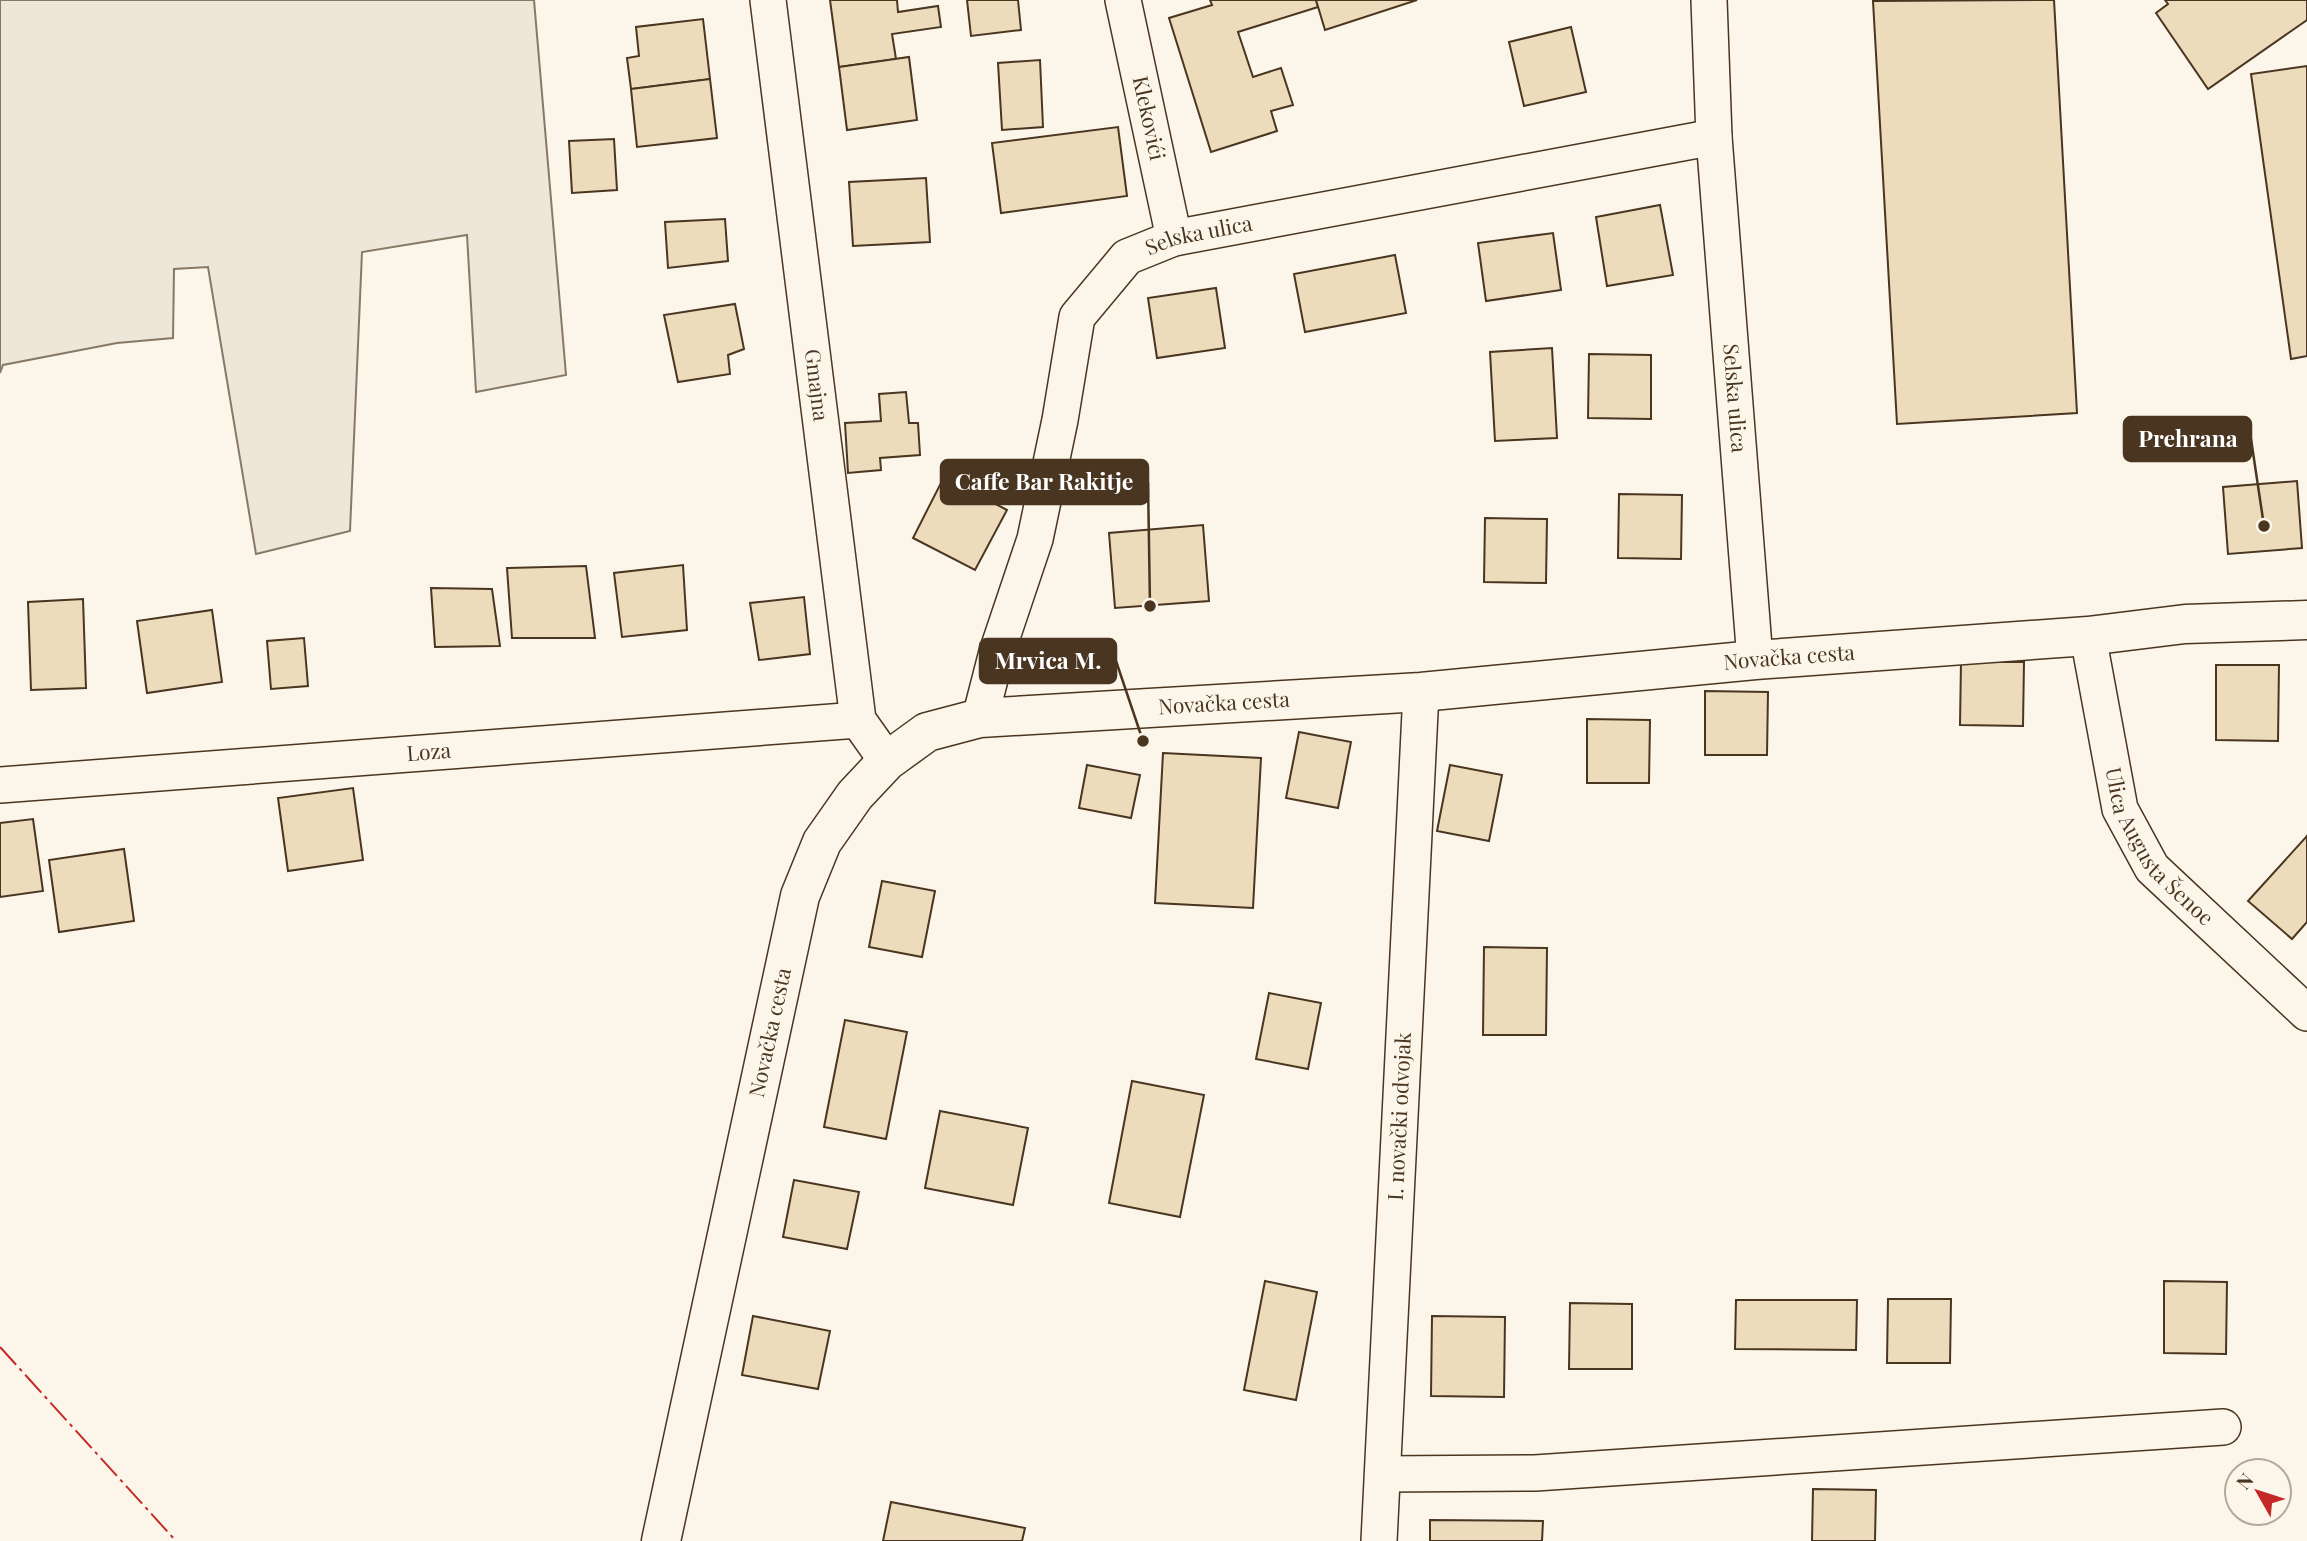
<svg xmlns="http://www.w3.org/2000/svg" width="2307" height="1541" font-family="'Playfair Display',serif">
<rect width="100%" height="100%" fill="#fbf6e9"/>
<polygon fill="#ede6d9" stroke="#887966" stroke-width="2" points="0,0 534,0 566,375 476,392 467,235 362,252 350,531 256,554 208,267 174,269 173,338 117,343 3,365 0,373"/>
<g fill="#ecdcbc" stroke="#4a3520" stroke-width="2">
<polygon points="830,0 897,0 898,12 938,6 941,27 892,34 896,59 839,67"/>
<polygon points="967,0 1018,0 1021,30 971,36"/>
<polygon points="1210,0 1316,0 1318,7 1238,32 1253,77 1281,68 1293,105 1271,111 1277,131 1211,152 1169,18 1212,5"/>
<polygon points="1316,0 1417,0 1325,30"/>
<polygon points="2054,0 2077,413 1897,424 1873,1"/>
<polygon points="2165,0 2307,0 2307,20 2208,89 2156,13 2168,4"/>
<polygon points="703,19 710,79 631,89 627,58 639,56 636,27"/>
<polygon points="1571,27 1586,92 1524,106 1509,42"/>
<polygon points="909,57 917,120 847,130 839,67"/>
<polygon points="1040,60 1043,127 1002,130 998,63"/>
<polygon points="2307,66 2307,356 2291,359 2251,74"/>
<polygon points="710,79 717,138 637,147 631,89"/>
<polygon points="1118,127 1127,196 1001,213 992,143"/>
<polygon points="614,139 617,190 572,193 569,141"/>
<polygon points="926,178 930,242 853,246 849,182"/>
<polygon points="1660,205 1673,275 1607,286 1596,217"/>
<polygon points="725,219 728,261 668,268 665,222"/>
<polygon points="1553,233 1561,290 1486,301 1478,243"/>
<polygon points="1395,255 1406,313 1305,332 1294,274"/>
<polygon points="1216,288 1225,348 1157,358 1148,298"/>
<polygon points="735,304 744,349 728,355 730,374 678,382 664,315"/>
<polygon points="1552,348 1557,438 1495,441 1490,352"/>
<polygon points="1589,354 1651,355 1651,419 1588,418"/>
<polygon points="906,392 909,423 918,423 920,455 880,458 881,470 848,473 845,423 881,421 879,394"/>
<polygon points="944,477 1007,510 975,570 913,538"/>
<polygon points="2297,481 2302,548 2228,554 2223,487"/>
<polygon points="1619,494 1682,495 1681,559 1618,558"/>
<polygon points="1485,518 1547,519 1546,583 1484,582"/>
<polygon points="1203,525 1209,601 1115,608 1109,533"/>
<polygon points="683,565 687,630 622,637 614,573"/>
<polygon points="586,566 595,638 512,638 507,568"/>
<polygon points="431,588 492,589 500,646 435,647"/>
<polygon points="804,597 810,654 759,660 750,603"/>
<polygon points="83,599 86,688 31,690 28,602"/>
<polygon points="212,610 222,682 147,693 137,621"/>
<polygon points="304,638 308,686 271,689 267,641"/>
<polygon points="1961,662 2024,662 2023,726 1960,725"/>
<polygon points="2216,665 2279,665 2278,741 2216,740"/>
<polygon points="1705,691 1768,692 1767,755 1705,755"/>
<polygon points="1587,719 1650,720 1649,783 1587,783"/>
<polygon points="1299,732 1351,742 1338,808 1286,798"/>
<polygon points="1163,753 1261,758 1253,908 1155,903"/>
<polygon points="1087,765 1140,775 1131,818 1079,808"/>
<polygon points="1450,765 1502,775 1489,841 1437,831"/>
<polygon points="353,788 363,860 288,871 278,798"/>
<polygon points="33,819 43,891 0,897 0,823"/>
<polygon points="2307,836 2307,922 2292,939 2248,901"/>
<polygon points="124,849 134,921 59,932 49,860"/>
<polygon points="882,881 935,891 922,957 869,947"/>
<polygon points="1484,947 1547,948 1546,1035 1483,1035"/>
<polygon points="1269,993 1321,1003 1308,1069 1256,1059"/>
<polygon points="845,1020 907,1032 886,1139 824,1127"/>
<polygon points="1132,1081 1204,1095 1180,1217 1109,1203"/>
<polygon points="940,1111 1028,1128 1013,1205 925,1188"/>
<polygon points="794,1180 859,1192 847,1249 783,1237"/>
<polygon points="1265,1281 1317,1292 1296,1400 1244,1390"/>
<polygon points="2164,1281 2227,1282 2226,1354 2164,1353"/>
<polygon points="1888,1299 1951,1299 1950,1363 1887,1363"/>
<polygon points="1736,1300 1857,1300 1856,1350 1735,1349"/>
<polygon points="1570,1303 1632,1304 1632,1369 1569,1369"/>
<polygon points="753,1316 830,1331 818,1389 742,1375"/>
<polygon points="1432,1316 1505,1317 1504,1397 1431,1396"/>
<polygon points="1813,1489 1876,1490 1875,1541 1812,1541"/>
<polygon points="891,1502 1025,1528 1022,1541 883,1541"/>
<polygon points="1430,1520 1543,1521 1542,1541 1430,1541"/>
</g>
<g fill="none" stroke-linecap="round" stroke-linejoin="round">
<g stroke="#4a3520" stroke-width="38">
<g id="street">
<path id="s1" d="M768,0L858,720L887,761"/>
<path id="s2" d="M1123,0L1174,238"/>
<path id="s3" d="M1709,0L1714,137L1755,660"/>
<path id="s4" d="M2088,636L2120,809L2152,868L2307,1013"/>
<path id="s5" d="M980,718L997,652L1035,539L1060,420L1077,317L1127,257L1174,238L1714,137"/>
<path id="s6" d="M0,785L858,720"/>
<polyline points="1383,1474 1535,1473 2223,1427"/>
<path id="s7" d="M1379,1541L1421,692"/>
</g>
</g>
<g stroke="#4a3520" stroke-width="41">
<g id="secondary">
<path id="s8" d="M661,1541L800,896L822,842L855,795L887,761L927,732L980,718L1421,692L1755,660L2088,636L2185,624L2307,620"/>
</g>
</g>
<use href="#street" stroke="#fbf6e9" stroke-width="35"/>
<use href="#secondary" stroke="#fbf6e9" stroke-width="38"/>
<polyline stroke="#c62828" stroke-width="2" stroke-dasharray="24 5 3.5 5" stroke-linecap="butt" points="0,1347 176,1541"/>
</g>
<g text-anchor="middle" stroke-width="5" stroke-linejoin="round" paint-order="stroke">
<g font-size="21" fill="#4a3520" stroke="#fbf6e9">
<text dy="7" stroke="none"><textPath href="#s2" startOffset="121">Klekovići</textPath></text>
<text dy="7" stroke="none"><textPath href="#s5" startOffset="567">Selska ulica</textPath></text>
<text dy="7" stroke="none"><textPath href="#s1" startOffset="388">Gmajna</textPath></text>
<text dy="7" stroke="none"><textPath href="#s3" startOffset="399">Selska ulica</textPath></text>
<text dy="7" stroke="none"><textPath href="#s8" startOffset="1738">Novačka cesta</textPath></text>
<text dy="7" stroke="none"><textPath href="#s8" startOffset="1171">Novačka cesta</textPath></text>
<text dy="7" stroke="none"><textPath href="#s6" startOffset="430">Loza</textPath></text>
<text dy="7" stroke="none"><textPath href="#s4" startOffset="228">Ulica Augusta Šenoe</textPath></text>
<text dy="7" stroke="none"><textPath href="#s8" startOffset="520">Novačka cesta</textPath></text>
<text dy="7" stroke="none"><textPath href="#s7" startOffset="425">I. novački odvojak</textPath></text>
</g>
</g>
<path fill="none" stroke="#4a3520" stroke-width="2.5" d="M2264 526L2251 439M1150 606L1148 482M1143 741L1116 661"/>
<g fill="#4a3520" stroke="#fbf6e9" stroke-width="2.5">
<circle cx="2264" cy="526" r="7"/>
<circle cx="1150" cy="606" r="7"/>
<circle cx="1143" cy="741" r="7"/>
</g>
<g fill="#4a3520" stroke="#4a3520" stroke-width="2.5">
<rect x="2124" y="417" width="127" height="44" rx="7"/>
<rect x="941" y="460" width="207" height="44" rx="7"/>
<rect x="980" y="639" width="136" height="44" rx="7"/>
</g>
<g font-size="23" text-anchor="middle" font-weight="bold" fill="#fff">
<text x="2188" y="447">Prehrana</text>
<text x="1044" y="490">Caffe Bar Rakitje</text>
<text x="1048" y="669">Mrvica M.</text>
</g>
<g transform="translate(2258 1492) rotate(309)"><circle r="33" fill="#fbf6e9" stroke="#b4a999" stroke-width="2"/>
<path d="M0-5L12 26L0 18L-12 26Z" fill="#c62828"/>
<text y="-10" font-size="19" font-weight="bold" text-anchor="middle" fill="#4a3520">N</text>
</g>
</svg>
